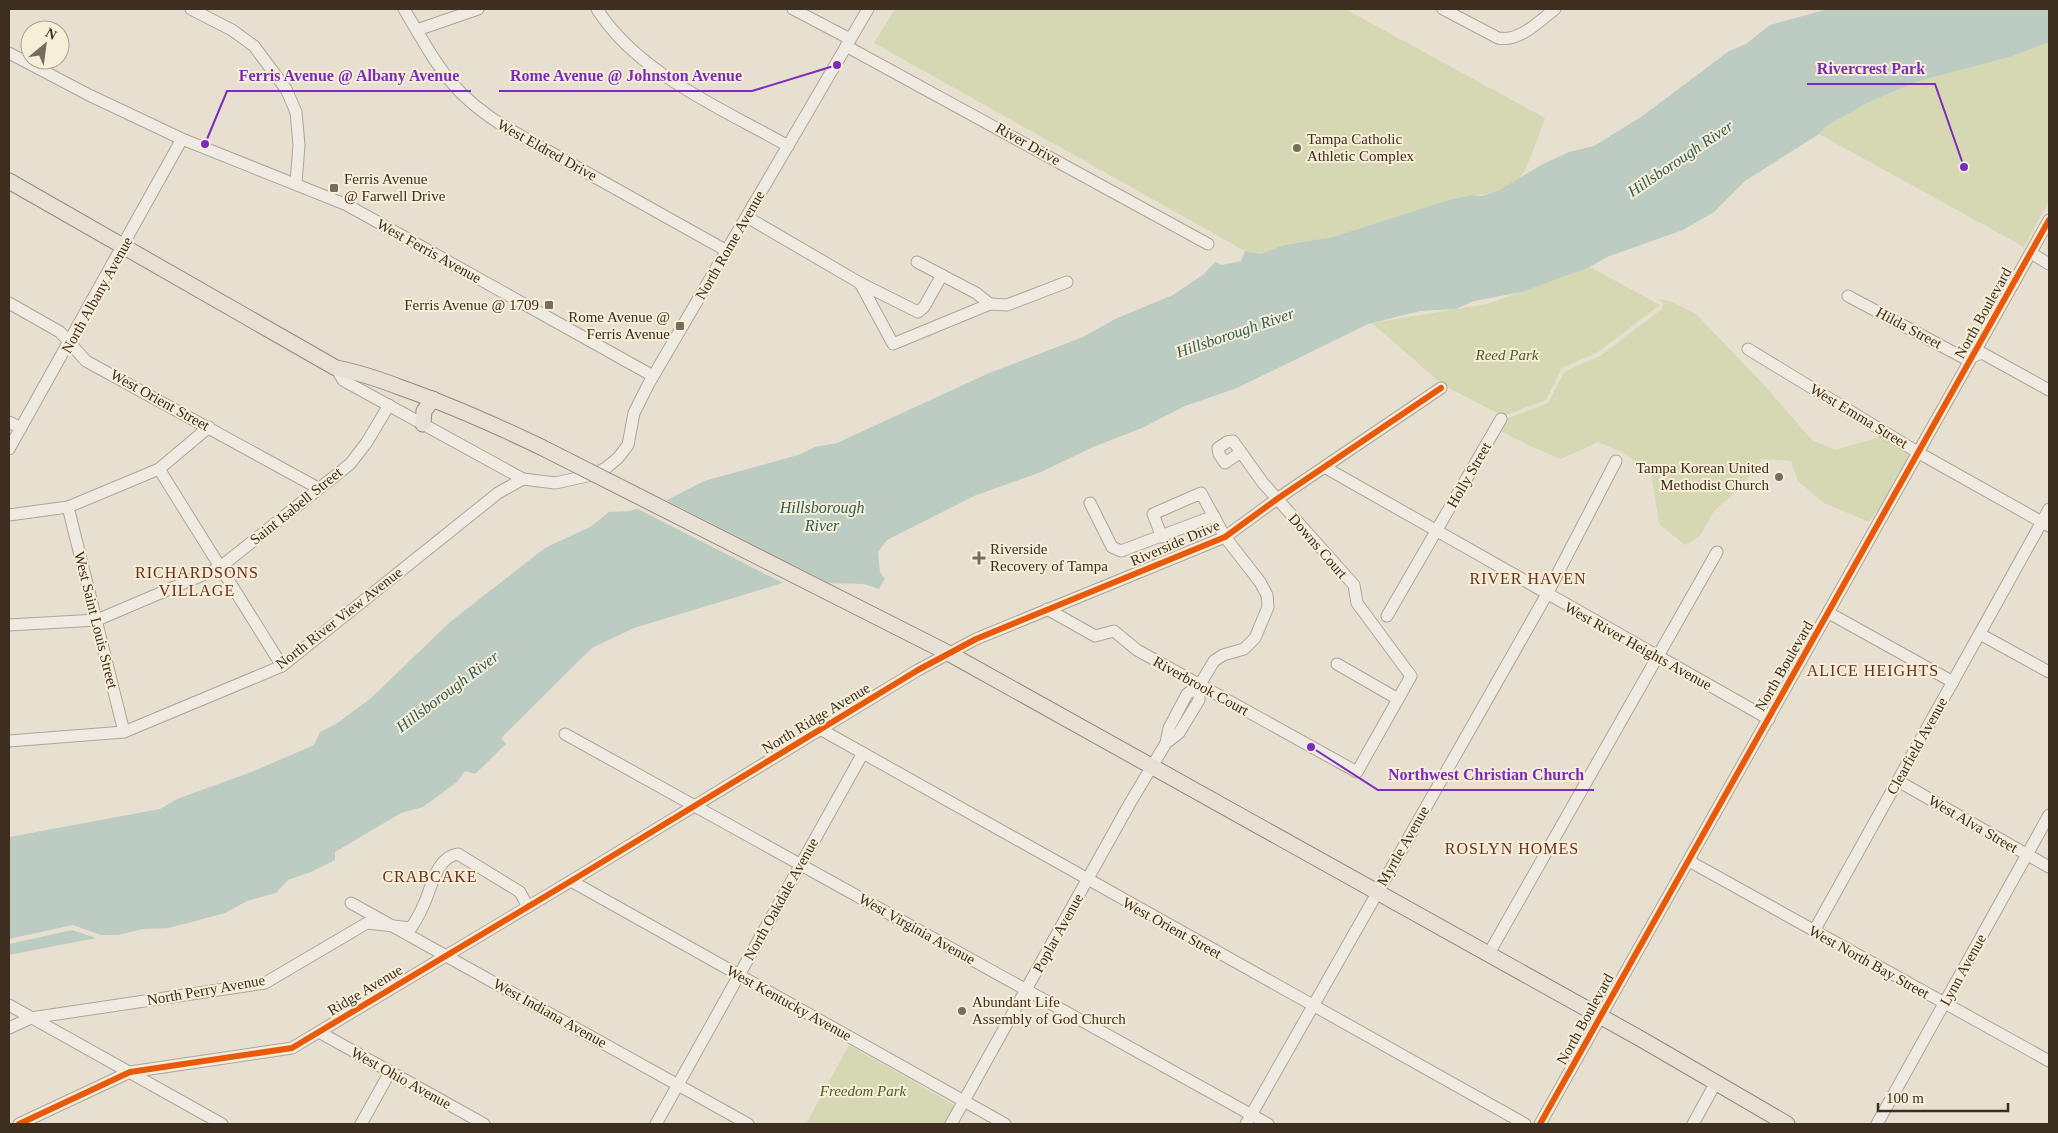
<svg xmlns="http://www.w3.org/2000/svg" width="2058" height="1133" font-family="'Times New Roman',serif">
<rect width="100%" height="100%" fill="#e7e0d1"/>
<g fill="#d6d7b3">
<path d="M895,9H1345L1545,118C1539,134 1530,163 1521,176C1511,190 1486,196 1471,195L1333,237L1284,245L1261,254L1245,251L874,43Z"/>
<polygon points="2049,42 2049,201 2024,247 1819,134 1825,127 1869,102 1916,82 2013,56"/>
<polygon points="1590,267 1660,305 1598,352 1562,368 1546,400 1503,416 1443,385 1372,323 1487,304"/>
<polygon points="1658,299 1673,302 1696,314 1764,385 1812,440 1835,450 1883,436 1913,455 1896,485 1869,522 1824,503 1798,481 1791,461 1762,459 1741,487 1714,511 1700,536 1685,545 1659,524 1651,473 1624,453 1598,442 1561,459 1528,445 1499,430 1506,419 1548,403 1565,371 1600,356 1662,309 1664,303"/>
<polygon points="849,1045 956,1106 946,1124 806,1124"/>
</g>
<g fill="#bcccc2">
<polygon points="1828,9 2049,9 2049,42 2013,56 1916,82 1869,102 1825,127 1819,134 1745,181 1714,212 1683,230 1607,257 1590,267 1522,292 1474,301 1456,309 1420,311 1368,324 1237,388 1185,406 1142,428 1093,447 1041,472 974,496 887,540 878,552 880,572 885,579 879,589 864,584 786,582 634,628 592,648 501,738 506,744 475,774 465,771 457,782 423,807 401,813 335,852 335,860 311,872 288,880 276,893 247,901 225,913 169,928 143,929 118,935 101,935 73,925 9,939 9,837 160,809 177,799 254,771 314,745 320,732 336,724 370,699 450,622 545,548 590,527 609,512 630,511 669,499 704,481 798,455 815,447 837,443 989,373 1083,337 1115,319 1173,295 1204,274 1215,262 1222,265 1241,261 1245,251 1261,254 1284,245 1333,237 1446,201 1471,195 1482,196 1500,190 1541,165 1569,152 1594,146 1641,117 1729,51 1746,44 1770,25"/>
<polygon points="72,930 96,938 9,955 9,944"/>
</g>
<polygon fill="#e7e0d1" points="662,498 833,585 787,585 634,507"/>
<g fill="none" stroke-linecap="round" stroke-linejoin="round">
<g stroke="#ada599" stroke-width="13">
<g id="minor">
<polyline points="191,9 232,30 254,46 286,89 296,112 299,145 296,183"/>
<path d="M404,9C437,64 450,94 507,128L727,251"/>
<path d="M597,9C638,74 723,109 788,146"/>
<polyline points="793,9 850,39"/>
<path d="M1443,9L1498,38C1520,42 1539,21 1555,9"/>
<polyline points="417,30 478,9"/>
<polyline points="846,46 1208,244"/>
<polyline points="9,53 89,95 182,139 347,205 653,376"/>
<polyline points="747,217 860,283 893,344 990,304 1007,305 1067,282"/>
<polyline points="2031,253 2049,264"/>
<polyline points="917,262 976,293 990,304"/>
<polyline points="860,283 918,312 924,307 942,275"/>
<polyline points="1848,296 1966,359 1982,353 2049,390"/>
<polyline points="9,303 60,332 86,361 318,488"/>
<polyline points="1748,349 1919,453 2049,526"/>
<polyline points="336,368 343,380 348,383 523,479"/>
<polyline points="9,422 21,428"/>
<polyline points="9,449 182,139"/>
<polyline points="1326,468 1769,719"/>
<polyline points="159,469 282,666"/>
<polyline points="1090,503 1112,547 1121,551 1214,516"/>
<polyline points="68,507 124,732"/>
<polyline points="9,515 68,507 159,469 209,427"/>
<polyline points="1162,537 1153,514 1201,493 1225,537 1260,582 1267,595 1268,607 1255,638 1244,649 1223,655 1214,661 1199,686 1187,694 1169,728 1166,743"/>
<polyline points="1047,609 1095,636 1114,631 1137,650 1357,772 1411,676 1357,603 1354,585 1263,483 1233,441 1227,442 1218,448 1219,454 1225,463 1241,452"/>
<polyline points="1829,613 1953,682"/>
<polyline points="1387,616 1501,419"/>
<polyline points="9,625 97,620 219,568 350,464 367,442 389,405"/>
<polyline points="1980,634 2049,672"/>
<polyline points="1337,664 1398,699"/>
<polyline points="820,729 1525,1124"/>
<polyline points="565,734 1268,1124"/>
<polyline points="9,741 124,732 282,666 498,493 523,479 555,483 592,475 606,468 618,458 628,445 634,413 648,385 868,9"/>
<polyline points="1898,781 2049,867"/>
<polyline points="1689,861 2049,1061"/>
<polyline points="571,881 1005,1124"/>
<polyline points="351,903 748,1124"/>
<polyline points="1814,931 2049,509"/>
<polyline points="1488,955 1717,552"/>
<polyline points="9,1005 222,1124"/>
<path d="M9,1028L31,1018L265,983L367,923L411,928C416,920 421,912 424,904C432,887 436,857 458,854L520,892L528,907"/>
<polyline points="319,1032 484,1124"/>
<polyline points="19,1124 130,1072 292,1048 571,881 918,670 976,639 1225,537 1277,499 1441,388"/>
<polyline points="361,1124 390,1072"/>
<polyline points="656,1124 863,753"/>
<polyline points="951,1124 1130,803 1166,743 1179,733 1199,700 1199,686"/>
<polyline points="1246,1124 1547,594 1616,461"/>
<polyline points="1540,1124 2049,220"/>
<polyline points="1693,1124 1715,1084"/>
<polyline points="1877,1124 2049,815"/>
</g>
</g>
<g stroke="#928b80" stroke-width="17">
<g id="major">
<path d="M9,181L336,368C359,372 381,380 402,388C450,405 495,425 541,447"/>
<polyline points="423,424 424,411 433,399"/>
<polyline points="875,616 950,654 1641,1039 1787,1124"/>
</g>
</g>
<use href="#minor" stroke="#efebe3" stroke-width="11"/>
<use href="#major" stroke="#e6e1d4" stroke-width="15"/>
<g stroke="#928b80" stroke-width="17" stroke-linecap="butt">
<polyline id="major-bridge" points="541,447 875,616"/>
</g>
<use href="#major-bridge" stroke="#e6e1d4" stroke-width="15"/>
<g stroke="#f7eed8" stroke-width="9">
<g id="cycleway">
<polyline points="19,1124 130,1072 292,1048 571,881 918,670 976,639 1225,537 1277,499 1441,388"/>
<polyline points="1540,1124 2049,220"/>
</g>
</g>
<use href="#cycleway" stroke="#e8590c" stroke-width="6"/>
</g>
<g fill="#786c5e" stroke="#f7eed8" stroke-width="2">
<circle cx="1297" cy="148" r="5"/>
<rect x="329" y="183" width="10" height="10" rx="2.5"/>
<rect x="544" y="300" width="10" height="10" rx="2.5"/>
<rect x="675" y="321" width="10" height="10" rx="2.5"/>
<circle cx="1779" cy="477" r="5"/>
<path d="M976.5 550.5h5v5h5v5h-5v5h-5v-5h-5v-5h5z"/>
<circle cx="962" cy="1011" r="5"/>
</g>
<g text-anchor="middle" stroke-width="4" stroke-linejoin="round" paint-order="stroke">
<g font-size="15" fill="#3d2e20" stroke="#f7eed8" text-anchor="start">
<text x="1307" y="144">Tampa Catholic<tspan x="1307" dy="17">Athletic Complex</tspan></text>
<text x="344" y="184">Ferris Avenue<tspan x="344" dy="17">@ Farwell Drive</tspan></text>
<text x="539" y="310" text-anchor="end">Ferris Avenue @ 1709</text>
<text x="670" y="322" text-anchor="end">Rome Avenue @<tspan x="670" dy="17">Ferris Avenue</tspan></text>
<text x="1769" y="473" text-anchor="end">Tampa Korean United<tspan x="1769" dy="17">Methodist Church</tspan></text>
<text x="990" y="554">Riverside<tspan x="990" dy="17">Recovery of Tampa</tspan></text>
<text x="972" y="1007">Abundant Life<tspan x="972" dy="17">Assembly of God Church</tspan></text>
</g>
<g font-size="15" fill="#3d2e20" stroke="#f7eed8">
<text transform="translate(1028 144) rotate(29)" y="5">River Drive</text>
<text transform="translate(547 150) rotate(29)" y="5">West Eldred Drive</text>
<text transform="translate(730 245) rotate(-60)" y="5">North Rome Avenue</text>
<text transform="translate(429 251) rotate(29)" y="5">West Ferris Avenue</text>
<text transform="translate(97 295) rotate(-61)" y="5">North Albany Avenue</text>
<text transform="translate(1983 313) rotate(-61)" y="5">North Boulevard</text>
<text transform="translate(1909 328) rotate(28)" y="5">Hilda Street</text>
<text transform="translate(160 400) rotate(29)" y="5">West Orient Street</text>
<text transform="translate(1859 416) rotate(31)" y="5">West Emma Street</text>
<text transform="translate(1469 475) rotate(-60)" y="5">Holly Street</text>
<text transform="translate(296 506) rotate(-39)" y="5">Saint Isabell Street</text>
<text transform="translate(1175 543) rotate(-23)" y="5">Riverside Drive</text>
<text transform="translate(1318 546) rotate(49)" y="5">Downs Court</text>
<text transform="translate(339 618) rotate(-38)" y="5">North River View Avenue</text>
<text transform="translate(96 620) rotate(76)" y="5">West Saint Louis Street</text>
<text transform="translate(1638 646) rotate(29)" y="5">West River Heights Avenue</text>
<text transform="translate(1784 666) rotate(-60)" y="5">North Boulevard</text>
<text transform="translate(1201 686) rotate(29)" y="5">Riverbrook Court</text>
<text transform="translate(816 718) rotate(-31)" y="5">North Ridge Avenue</text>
<text transform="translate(1917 746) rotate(-61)" y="5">Clearfield Avenue</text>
<text transform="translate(1973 824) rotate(30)" y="5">West Alva Street</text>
<text transform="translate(1403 846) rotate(-60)" y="5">Myrtle Avenue</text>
<text transform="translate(781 899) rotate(-61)" y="5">North Oakdale Avenue</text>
<text transform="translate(1172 928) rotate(29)" y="5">West Orient Street</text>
<text transform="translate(917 929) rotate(29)" y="5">West Virginia Avenue</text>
<text transform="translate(1058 933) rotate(-61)" y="5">Poplar Avenue</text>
<text transform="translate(1869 962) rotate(29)" y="5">West North Bay Street</text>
<text transform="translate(1963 970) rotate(-61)" y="5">Lynn Avenue</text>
<text transform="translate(206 990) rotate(-10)" y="5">North Perry Avenue</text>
<text transform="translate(365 990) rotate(-31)" y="5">Ridge Avenue</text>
<text transform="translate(789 1003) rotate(29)" y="5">West Kentucky Avenue</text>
<text transform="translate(550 1013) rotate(29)" y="5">West Indiana Avenue</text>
<text transform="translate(1585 1019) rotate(-61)" y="5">North Boulevard</text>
<text transform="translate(401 1078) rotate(29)" y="5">West Ohio Avenue</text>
</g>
<g font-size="15" font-style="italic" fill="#4d5a26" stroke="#f7eed8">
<text x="1507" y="360">Reed Park</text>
<text x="863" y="1096">Freedom Park</text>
</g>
<g font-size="16" font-style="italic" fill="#2f5d5a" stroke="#f7eed8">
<text transform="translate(1680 158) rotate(-34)" y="6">Hillsborough River</text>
<text transform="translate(1235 332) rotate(-19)" y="6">Hillsborough River</text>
<text x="822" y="513">Hillsborough<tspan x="822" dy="18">River</tspan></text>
<text transform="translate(447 691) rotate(-37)" y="6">Hillsborough River</text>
</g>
<g font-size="16" letter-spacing="1" fill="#6b2e1e" stroke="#f7eed8">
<text x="197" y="578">RICHARDSONS<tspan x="197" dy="18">VILLAGE</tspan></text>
<text x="1528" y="584">RIVER HAVEN</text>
<text x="1873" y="676">ALICE HEIGHTS</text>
<text x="1512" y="854">ROSLYN HOMES</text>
<text x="430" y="882">CRABCAKE</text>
</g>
</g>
<path fill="none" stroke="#7b2cbf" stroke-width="2" d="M1964 167L1935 84H1807M837 65L752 91H499M205 144L227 91H471M1311 747L1378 790H1594"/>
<g fill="#7b2cbf" stroke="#f7eed8" stroke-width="2">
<circle cx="1964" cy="167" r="5"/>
<circle cx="837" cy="65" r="5"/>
<circle cx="205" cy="144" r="5"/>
<circle cx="1311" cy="747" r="5"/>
</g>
<g font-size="16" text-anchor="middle" font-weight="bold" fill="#7b2cbf" stroke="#f7eed8" stroke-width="4" stroke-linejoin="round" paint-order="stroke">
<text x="1871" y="74">Rivercrest Park</text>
<text x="626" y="81">Rome Avenue @ Johnston Avenue</text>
<text x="349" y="81">Ferris Avenue @ Albany Avenue</text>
<text x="1486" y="780">Northwest Christian Church</text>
</g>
<rect width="2058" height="1133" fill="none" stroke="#3d2e20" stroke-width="20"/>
<g transform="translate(45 45) rotate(29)"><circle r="24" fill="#f7eed8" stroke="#ada18e"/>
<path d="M0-4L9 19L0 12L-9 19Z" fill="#786c5e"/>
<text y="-8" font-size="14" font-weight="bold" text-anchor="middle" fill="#3d2e20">N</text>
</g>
<path d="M1878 1103v8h130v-8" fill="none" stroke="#3d2e20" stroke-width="2.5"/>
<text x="1886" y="1103" font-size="15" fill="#3d2e20" stroke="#f7eed8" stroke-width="4" paint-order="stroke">100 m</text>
</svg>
